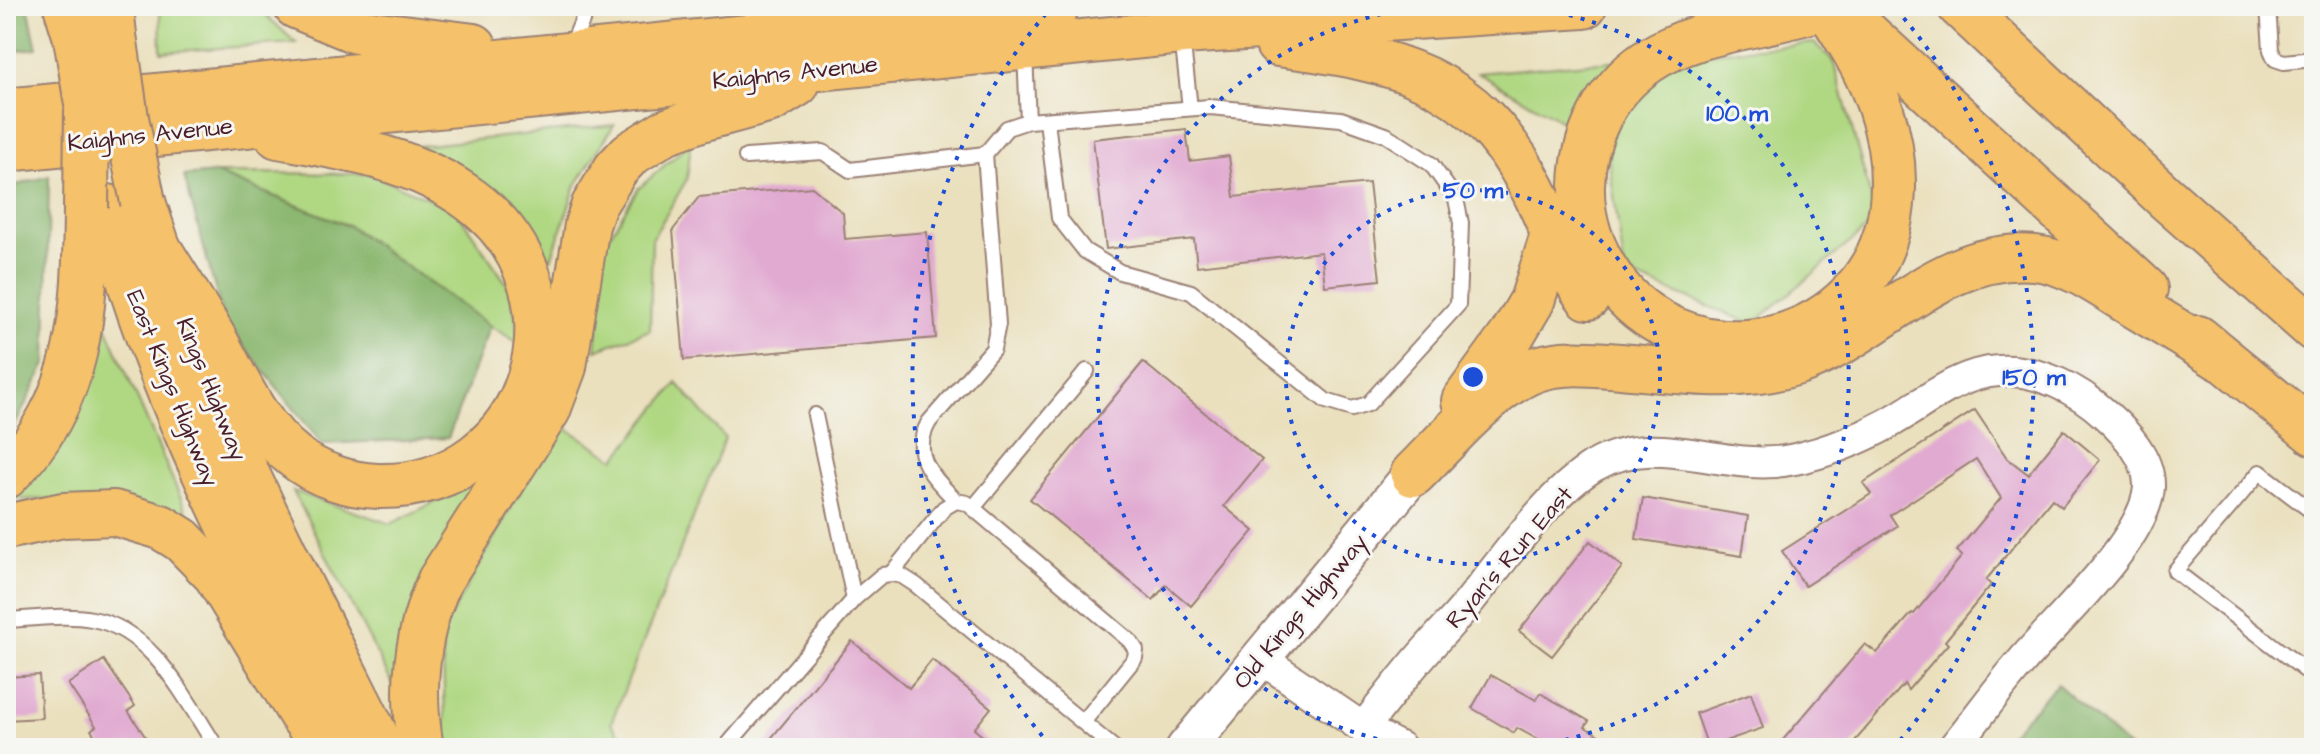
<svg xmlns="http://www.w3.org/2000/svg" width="2320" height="754" font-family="'Architects Daughter',sans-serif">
<rect width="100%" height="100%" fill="#f6f6f2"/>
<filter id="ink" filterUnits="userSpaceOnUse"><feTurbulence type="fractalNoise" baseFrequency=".0125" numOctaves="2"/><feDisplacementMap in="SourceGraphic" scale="16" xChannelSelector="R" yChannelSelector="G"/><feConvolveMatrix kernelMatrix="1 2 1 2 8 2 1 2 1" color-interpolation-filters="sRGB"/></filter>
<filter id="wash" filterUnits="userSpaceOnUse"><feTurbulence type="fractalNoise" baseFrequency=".006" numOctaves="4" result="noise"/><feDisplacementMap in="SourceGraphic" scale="32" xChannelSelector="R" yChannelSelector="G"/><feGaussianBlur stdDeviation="1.8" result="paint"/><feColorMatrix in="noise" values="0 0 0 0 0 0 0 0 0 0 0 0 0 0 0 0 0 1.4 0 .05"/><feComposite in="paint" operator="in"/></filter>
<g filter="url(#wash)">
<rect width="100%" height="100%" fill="#eae0bd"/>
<g fill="#b0d883" stroke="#7d7c57" stroke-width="2">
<polygon points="160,6 256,6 296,43 161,52"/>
<polygon points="1814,43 1833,60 1877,220 1753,324 1625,273 1607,147 1478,73"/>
<polygon points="614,125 576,185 551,259 465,169 418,146"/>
<polygon points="691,142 687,179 652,239 650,330 596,350 605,243 638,189"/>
<polygon points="215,173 371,174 456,210 509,287 522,345 490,326 349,226"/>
<polygon points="99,310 188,515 90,500 10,499 75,416"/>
<polygon points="677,383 725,438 611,723 629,748 446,748 442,631 558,423 615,459"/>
<polygon points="501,469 396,691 293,491 391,524"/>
</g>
<g fill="#8cb871" stroke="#6b6c4e" stroke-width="2">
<polygon points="6,6 28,6 37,48 6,52"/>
<polygon points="215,173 349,226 490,326 448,438 322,444 224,321 184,176"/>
<polygon points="49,176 46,364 6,442 6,188"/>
<polygon points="2057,684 2129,748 1997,748"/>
</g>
<g id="blocks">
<g fill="#e1aad1">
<polygon points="1186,129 1190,161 1229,156 1234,197 1369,183 1380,280 1325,286 1321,252 1197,266 1194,239 1106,249 1093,139"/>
<polygon points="812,187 843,213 845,239 927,232 936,338 684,360 673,230 699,197"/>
<polygon points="1143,362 1262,460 1224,506 1254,531 1191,606 1166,585 1153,600 1030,499"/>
<polygon points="1975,410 2007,458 2028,474 2064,430 2100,460 2062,507 2052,499 1986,580 1991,585 1945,641 1948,644 1908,690 1904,684 1849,748 1776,748 1865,644 1877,653 1912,613 1914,614 1962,556 1957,551 2001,498 1976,459 1890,515 1897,526 1805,586 1782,551 1871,494 1863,483"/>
<polygon points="1643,498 1748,516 1742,556 1636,539"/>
<polygon points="1590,541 1622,567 1552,656 1519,631"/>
<polygon points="852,641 909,688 932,660 991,708 974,729 997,748 763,748"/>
<polygon points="104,660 135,706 128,711 153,748 103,748 91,730 96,726 68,684"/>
<polygon points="39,675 42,718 6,720 6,677"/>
<polygon points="1491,675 1536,700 1540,693 1589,721 1585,727 1621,748 1553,748 1517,728 1514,733 1472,708"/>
<polygon points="1751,693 1763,728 1708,747 1696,713"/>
</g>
</g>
</g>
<g filter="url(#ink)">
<use href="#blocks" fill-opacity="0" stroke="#9a8074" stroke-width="2"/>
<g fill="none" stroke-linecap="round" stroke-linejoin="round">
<g stroke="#9a8074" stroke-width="18">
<g id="service">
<polyline points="749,6 761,28"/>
<polyline points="2268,6 2271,50 2275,59 2284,62 2314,59"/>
<polyline points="1182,37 1190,108"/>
<polyline points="571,47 585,14 586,6"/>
<polyline points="1025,53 1028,121"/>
<polyline points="746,157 823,152 850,170 985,154"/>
<polyline points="815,415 854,599"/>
<path d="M956,501C934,477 909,457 929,422L993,349L998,324L985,154L1007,128L1028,121L1210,107L1341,119L1386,135L1431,164L1456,199L1461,223L1458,305L1368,404L1352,409L1326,401L1191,292L1120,272L1085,251L1059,218L1047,121"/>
<polyline points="973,508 1087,371"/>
<polyline points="2314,513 2260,472 2175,571 2314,677"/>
<polyline points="891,574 944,508 956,501 967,503 1130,641 1136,650 1135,658 1084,721"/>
<path d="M6,620C34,619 65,614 92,619C153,629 186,701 217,748"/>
<polyline points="725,748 854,599 882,575 891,574 902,576 916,585 1114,748"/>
</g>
</g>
<g stroke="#9a8074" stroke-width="34">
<g id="minor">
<polyline points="1260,658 1363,728"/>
<path d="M1401,748L1363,728C1385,701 1406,672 1430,646C1443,631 1457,617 1469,602C1504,559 1547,495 1594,466C1659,428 1726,475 1795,459C1827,452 1858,440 1887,424C1923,405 1956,373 1999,371C2038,369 2078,389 2106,415C2126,433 2150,458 2149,487C2146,539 2057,620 2023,660C1998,688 1977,719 1953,748"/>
</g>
</g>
<g stroke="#9a8074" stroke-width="42">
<polyline id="tertiary" points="1186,748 1413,474"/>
</g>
<g stroke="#9a8074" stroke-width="48">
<g id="primary">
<polyline points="111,6 114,35"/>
<path d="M143,202C169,281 196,360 230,436C277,542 330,644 382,748"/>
<path d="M108,207C155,393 247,563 333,733"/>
</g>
</g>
<g stroke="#9a8074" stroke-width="48">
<g id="trunk">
<polyline points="66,6 76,38"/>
<polyline points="296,6 356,31 474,46"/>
<path d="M1825,6C1768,27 1698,27 1647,62C1606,90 1583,137 1582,185C1581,221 1593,253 1613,281C1679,370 1818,360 1873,265C1900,218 1897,157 1880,107C1868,70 1847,38 1826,6"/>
<polyline points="1960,6 2165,197 2314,329"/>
<polyline points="1851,19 2145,289"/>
<path d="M1278,44C1394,59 1474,75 1532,187C1551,223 1563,265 1588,297"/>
<polyline points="6,111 1057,6"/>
<polyline points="6,149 1182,32 1584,6"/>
<path d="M159,249C178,280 198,310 216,342C238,382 257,427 294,456C317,475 349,485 378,486C534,489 595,292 471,200C415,158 345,148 278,136"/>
<polyline points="2198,338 2314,433"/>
<polyline points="1464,401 1512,335 1532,301 1554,232"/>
<path d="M1413,474C1446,442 1494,383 1537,369C1563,360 1593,364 1621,366C1678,371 1740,381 1795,363C1879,336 1940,249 2035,258C2071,262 2102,286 2132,304C2162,322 2191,340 2220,358"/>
<path d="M6,476C83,400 85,310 86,208"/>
<polyline points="6,527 63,515 114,513 161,527 182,540 216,575 300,713 325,748"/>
<path d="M421,748C411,691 416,633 440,580L548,410L564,367L587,225L594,205L616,169L630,154L665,132L704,118L771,100L797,84"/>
</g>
</g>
<use href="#service" stroke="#fff" stroke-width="14"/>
<use href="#minor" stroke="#fff" stroke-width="30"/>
<use href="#tertiary" stroke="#fff" stroke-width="38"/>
<use href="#primary" stroke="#f5c16b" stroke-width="44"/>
<use href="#trunk" stroke="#f5c16b" stroke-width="44"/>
<g stroke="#9a8074" stroke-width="48" stroke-linecap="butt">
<g id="primary-bridge">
<polyline points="114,35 126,118 143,202"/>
<polyline points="76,38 94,146"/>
</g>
</g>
<g stroke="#9a8074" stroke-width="48" stroke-linecap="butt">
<polyline id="trunk-bridge" points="86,208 87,110"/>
</g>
<use href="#primary-bridge" stroke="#f5c16b" stroke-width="44"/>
<use href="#trunk-bridge" stroke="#f5c16b" stroke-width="44"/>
</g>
</g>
<g fill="none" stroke="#1d4ed8" stroke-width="4" stroke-dasharray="4 8">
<circle cx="1473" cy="377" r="187"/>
<path d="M1424 748A374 374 0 0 1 1424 6M1522 6A374 374 0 0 1 1522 748"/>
<path d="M1050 745A561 561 0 0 1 1050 9M1896 9A561 561 0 0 1 1896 745"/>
</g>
<g text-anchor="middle" stroke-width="6" stroke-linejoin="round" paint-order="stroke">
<g font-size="24" fill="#4a1f2b" stroke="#f6f6f2">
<text transform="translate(795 72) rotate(-6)" y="8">Kaighns Avenue</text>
<text transform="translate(150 134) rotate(-6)" y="8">Kaighns Avenue</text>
<text transform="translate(173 388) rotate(68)" y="8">East Kings Highway</text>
<text transform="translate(212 389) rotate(68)" y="8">Kings Highway</text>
<text transform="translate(1509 557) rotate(-49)" y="8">Ryan's Run East</text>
<text transform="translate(1300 611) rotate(-50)" y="8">Old Kings Highway</text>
</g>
</g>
<circle cx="1473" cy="377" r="12" fill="#1d4ed8" stroke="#f6f6f2" stroke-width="4"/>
<g font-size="24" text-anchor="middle" font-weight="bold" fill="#1d4ed8" stroke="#f6f6f2" stroke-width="6" stroke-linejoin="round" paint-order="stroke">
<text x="1737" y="121">100 m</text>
<text x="1473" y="198">50 m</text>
<text x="2034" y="385">150 m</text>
</g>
<rect width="2320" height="754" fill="none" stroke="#f6f6f2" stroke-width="32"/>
</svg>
